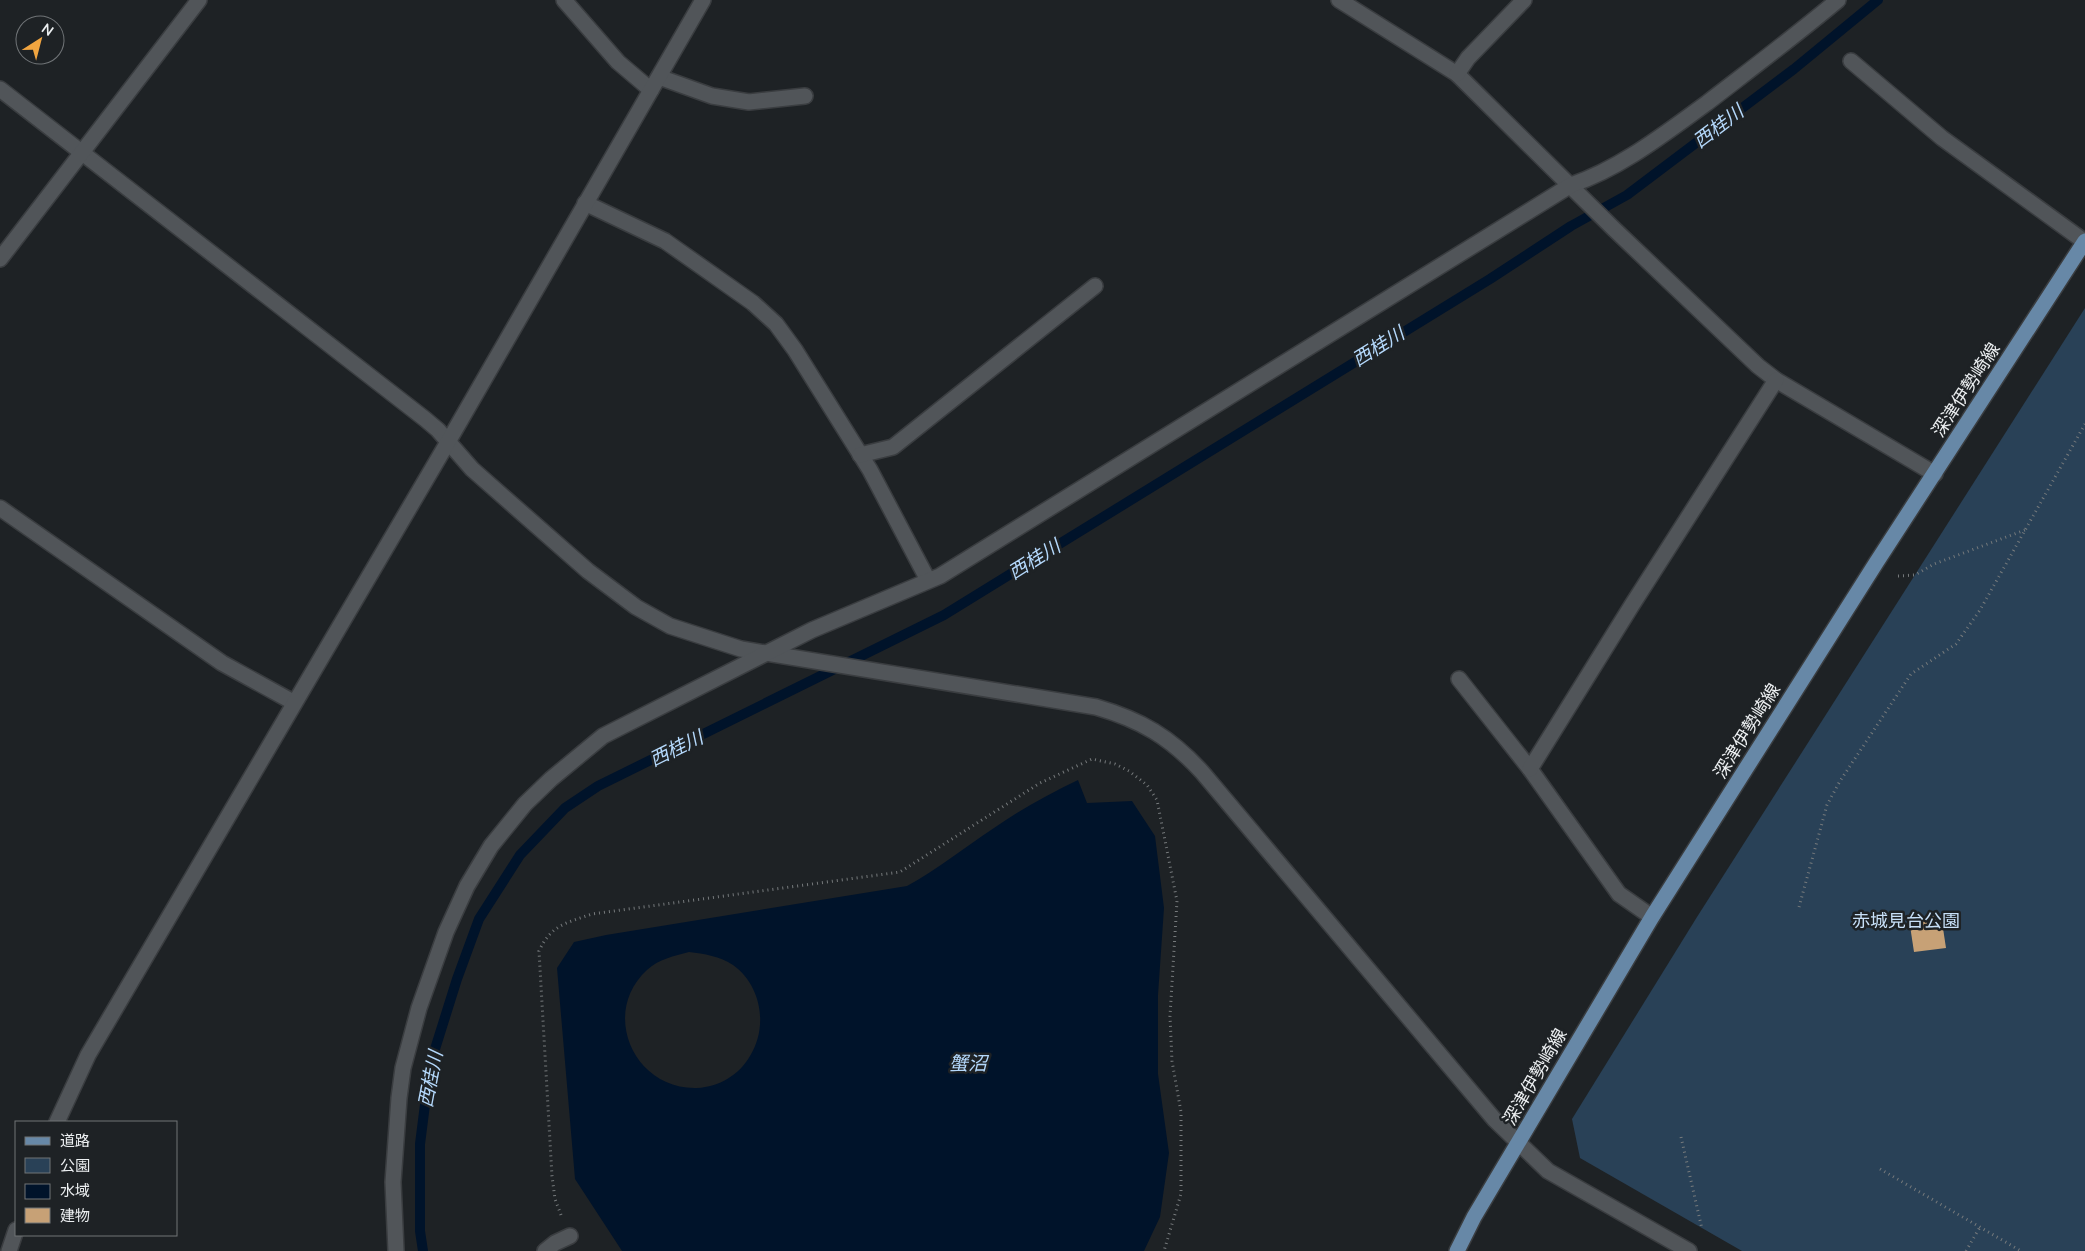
<svg xmlns="http://www.w3.org/2000/svg" width="2085" height="1251" font-family="Mulish,'Noto Sans JP',sans-serif">
<rect width="100%" height="100%" fill="#1e2225"/>
<polygon fill="#294157" points="2085,308 2085,1251 1742,1251 1580,1158 1572,1119 1697,917"/>
<path fill="#00132a" fill-rule="evenodd" d="M1078,780L1087,803L1132,801L1155,836L1164,908L1158,995V1074L1169,1153L1160,1217L1144,1251H622L575,1179L557,968L574,942L606,935L907,886C938,869 965,847 994,828C1021,809 1049,794 1078,780ZM689,952C704,954 720,956 733,965C762,986 768,1027 750,1056C739,1075 719,1087 697,1088C634,1090 600,1013 647,970C659,959 674,956 689,952Z"/>
<g fill="none" stroke-linecap="round" stroke-linejoin="round">
<polyline stroke="#00132a" stroke-width="10" points="423,1251 420,1231 420,1144 430,1065 457,979 479,919 520,855 565,808 598,786 944,615 1490,279 1571,226 1627,195 1794,69 1878,0"/>
</g>
<polygon fill="#c7a176" points="1941,915 1946,948 1914,952 1909,919"/>
<g fill="none" stroke-linecap="round" stroke-linejoin="round">
<g stroke="#3a3d40" stroke-width="18">
<g id="minor">
<polyline points="564,0 618,62 651,90"/>
<polyline points="1339,0 1457,74 1614,229 1758,366 1776,380 1935,474"/>
<polyline points="1851,61 1942,138 2085,242"/>
<polyline points="1457,74 1468,58 1524,0"/>
<polyline points="659,77 712,96 749,102 805,96"/>
<path d="M0,89L425,419L438,430L472,469L588,571L636,607L670,626L741,649L1096,707C1141,720 1170,737 1202,772L1494,1119L1548,1171L1689,1251"/>
<polyline points="585,203 665,241 753,303 776,324 795,350 870,470 928,580"/>
<polyline points="0,259 199,0"/>
<polyline points="860,455 893,447 1095,286"/>
<polyline points="0,508 222,663 293,702"/>
<polyline points="1459,679 1530,769 1619,894 1652,917"/>
<polyline points="1530,769 1632,605 1776,380"/>
<polyline points="57,1122 88,1055 448,442 703,0"/>
<polyline points="9,1251 16,1230"/>
<path d="M396,1251L393,1182L399,1098L403,1068L419,1008L446,932L467,886L491,846L525,804L551,779L603,736L812,630L940,576L1571,185C1621,168 1664,134 1707,103C1751,69 1795,36 1838,0"/>
<polyline points="545,1251 555,1243 570,1236"/>
</g>
</g>
<g stroke="#3a3d40" stroke-width="18">
<polyline id="major" points="1457,1251 1474,1217 1652,917 1876,563 2085,241"/>
</g>
<g stroke="#767a7c" stroke-width="3" stroke-dasharray="1 4" stroke-linecap="butt">
<polyline points="1898,576 1915,575 1934,564 2025,530"/>
<polyline points="1799,907 1827,805 1840,781 1911,674 1956,644 1980,610 2085,424"/>
<polyline points="1681,1137 1702,1229"/>
<polyline points="1880,1169 2021,1251"/>
<path d="M561,1215L555,1199L552,1176L539,951C551,925 566,923 592,914L900,872L1040,783L1092,759L1115,764L1129,771L1147,785L1157,800L1177,901L1170,1016L1172,1061L1181,1112V1194L1164,1251"/>
<polyline points="1966,1251 1980,1227"/>
</g>
<use href="#minor" stroke="#515559" stroke-width="15"/>
<use href="#major" stroke="#6788a7" stroke-width="15"/>
</g>
<g text-anchor="middle" stroke-width="5" stroke-linejoin="round" paint-order="stroke">
<g font-size="18" fill="#eceff1" stroke="#1e2225">
<text transform="translate(1966 390) rotate(-57)" y="6">深津伊勢崎線</text>
<text transform="translate(1747 731) rotate(-58)" y="6">深津伊勢崎線</text>
<text transform="translate(1535 1077) rotate(-60)" y="6">深津伊勢崎線</text>
</g>
<g font-size="18" fill="#c7dff7" stroke="#1e2225">
<text x="1906" y="927">赤城見台公園</text>
</g>
<g font-size="19" font-style="italic" fill="#b4d8fb" stroke="#1e2225">
<text transform="translate(1718 126) rotate(-37)" y="7">西桂川</text>
<text transform="translate(1378 346) rotate(-32)" y="7">西桂川</text>
<text transform="translate(1034 559) rotate(-32)" y="7">西桂川</text>
<text transform="translate(676 748) rotate(-26)" y="7">西桂川</text>
<text x="968" y="1070">蟹沼</text>
<text transform="translate(430 1079) rotate(-79)" y="7">西桂川</text>
</g>
</g>
<rect x="15" y="1121" width="162" height="115" fill="#1e2225" stroke="#707477"/>
<rect x="25" y="1137" width="25" height="8" fill="#6788a7" stroke="#707477"/>
<text x="60" y="1146" font-size="15" fill="#eceff1">道路</text>
<rect x="25" y="1158" width="25" height="15" fill="#294157" stroke="#707477"/>
<text x="60" y="1171" font-size="15" fill="#eceff1">公園</text>
<rect x="25" y="1184" width="25" height="15" fill="#00132a" stroke="#707477"/>
<text x="60" y="1196" font-size="15" fill="#eceff1">水域</text>
<rect x="25" y="1208" width="25" height="15" fill="#c7a176" stroke="#707477"/>
<text x="60" y="1221" font-size="15" fill="#eceff1">建物</text>
<g transform="translate(40 40) rotate(36)"><circle r="24" fill="#1e2225" stroke="#707477"/>
<path d="M0-4L9 19L0 12L-9 19Z" fill="#f1a540"/>
<text y="-8" font-size="14" font-weight="bold" text-anchor="middle" fill="#eceff1">N</text>
</g>
</svg>
